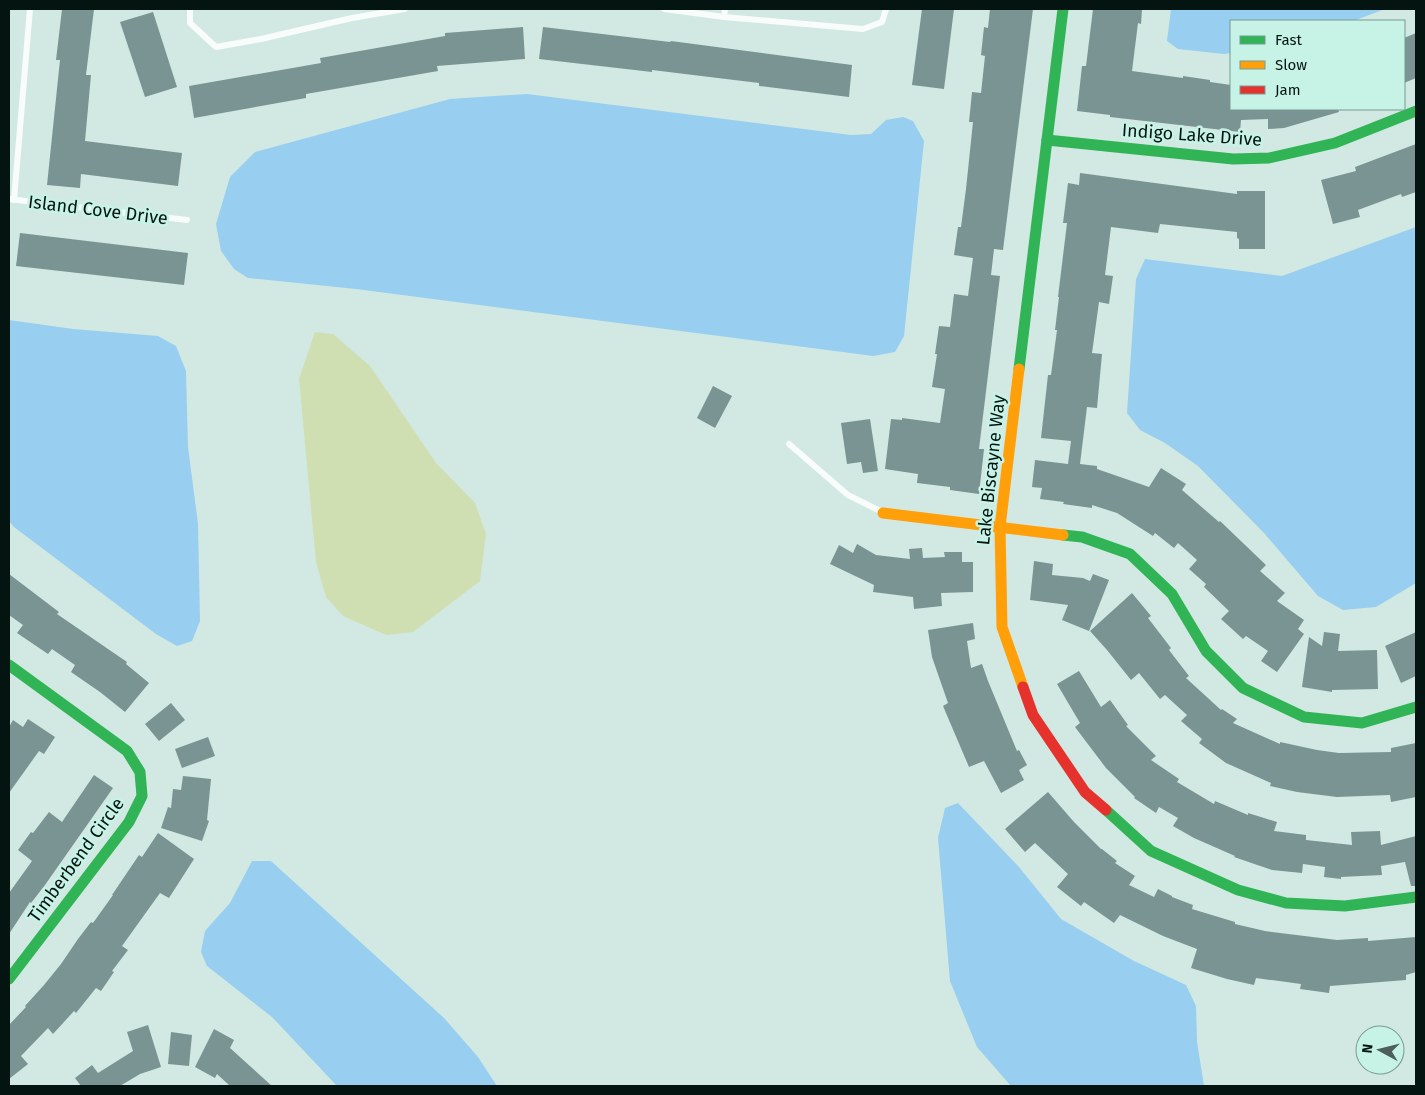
<svg xmlns="http://www.w3.org/2000/svg" width="1425" height="1095" font-family="'Fira Sans',sans-serif">
<rect width="100%" height="100%" fill="#d1e9e2"/>
<polygon fill="#d0dfb2" points="315,332 333,334 370,366 436,463 475,503 486,534 480,581 413,632 386,635 343,616 326,597 316,562 299,379"/>
<g fill="#98ceef">
<polygon points="1171,9 1385,9 1353,21 1231,21 1231,53 1224,54 1178,49 1167,41"/>
<polygon points="527,94 851,135 871,134 886,120 903,117 913,121 924,141 904,336 895,352 873,356 356,289 248,278 234,269 221,251 216,224 230,177 255,152 450,99"/>
<polygon points="1416,227 1416,583 1376,607 1343,610 1318,596 1264,533 1198,466 1165,443 1140,430 1127,413 1136,279 1145,259 1282,276"/>
<polygon points="9,320 73,329 158,336 176,346 186,371 188,447 198,524 200,621 192,641 177,646 156,634 14,527 9,521"/>
<polygon points="958,803 1019,867 1061,919 1134,961 1186,985 1196,1006 1197,1042 1204,1086 1011,1086 977,1047 950,981 938,838 945,808"/>
<polygon points="252,861 271,861 444,1018 478,1057 497,1086 337,1086 272,1017 207,966 201,952 205,931 230,903"/>
</g>
<g fill="#7a9493">
<polygon points="62,9 94,9 86,75 91,75 85,141 182,153 178,186 81,174 80,188 47,185 60,60 56,60"/>
<polygon points="922,9 954,9 944,89 912,85"/>
<polygon points="990,9 1033,9 1003,250 994,249 991,275 1000,276 979,449 984,449 979,494 950,490 950,487 917,483 918,474 885,469 891,419 902,420 902,418 940,423 945,389 932,387 937,354 935,354 939,326 950,327 954,294 968,296 973,258 954,255 958,227 961,227 966,189 973,122 969,122 972,92 981,93 985,56 981,55 984,27 988,28"/>
<polygon points="1093,9 1142,9 1141,24 1138,23 1132,71 1183,78 1183,76 1210,80 1210,82 1231,85 1231,109 1338,109 1339,112 1284,128 1268,129 1268,119 1241,120 1240,132 1110,117 1110,115 1077,111 1082,66 1086,66"/>
<polygon points="153,12 177,87 145,97 120,22"/>
<polygon points="523,27 525,59 437,66 438,71 306,94 306,98 194,118 189,86 321,63 320,58 445,36 445,33"/>
<polygon points="543,27 670,42 671,41 852,65 849,97 759,86 759,83 652,70 652,72 539,59"/>
<polygon points="1416,33 1416,78 1404,83 1404,38"/>
<polygon points="1416,144 1416,192 1402,197 1401,194 1358,210 1360,217 1333,224 1321,180 1356,171 1355,167"/>
<polygon points="1080,173 1237,194 1237,191 1265,191 1265,249 1239,249 1239,239 1237,238 1237,232 1160,224 1158,233 1111,227 1105,275 1113,276 1109,304 1099,302 1092,353 1102,354 1097,408 1087,407 1080,464 1097,466 1097,469 1149,487 1161,468 1186,484 1182,490 1219,522 1220,521 1266,565 1260,571 1285,593 1277,601 1304,620 1298,629 1304,634 1277,672 1261,661 1268,651 1246,636 1243,639 1221,619 1229,611 1204,587 1206,584 1189,569 1197,560 1178,543 1174,548 1155,533 1153,536 1117,513 1092,505 1092,508 1063,504 1064,502 1040,499 1042,488 1032,487 1035,460 1068,464 1071,441 1041,438 1048,375 1051,375 1057,330 1055,330 1059,297 1058,297 1067,223 1063,223 1068,183 1079,185"/>
<polygon points="20,233 188,253 184,285 16,266"/>
<polygon points="713,386 732,396 715,428 697,418"/>
<polygon points="870,419 878,471 863,473 861,462 847,464 841,423"/>
<polygon points="857,544 876,555 910,559 909,549 922,548 923,558 945,557 944,552 962,552 962,562 973,562 973,592 941,593 942,606 914,609 913,597 873,592 874,585 830,564 839,545 853,553"/>
<polygon points="1034,561 1053,564 1052,575 1083,578 1090,581 1093,574 1109,580 1089,631 1062,620 1068,605 1030,600"/>
<polygon points="9,574 59,612 57,614 127,662 126,664 149,683 125,712 100,692 71,672 75,665 52,649 48,654 17,633 23,625 9,615"/>
<polygon points="1132,593 1151,616 1148,618 1171,648 1169,650 1189,676 1186,678 1221,710 1222,709 1237,719 1233,723 1280,744 1280,742 1317,750 1339,753 1391,752 1391,748 1416,743 1416,797 1391,802 1390,795 1337,797 1297,792 1270,786 1271,783 1226,763 1199,743 1202,739 1181,721 1187,715 1165,695 1160,699 1139,673 1131,680 1107,650 1090,631"/>
<polygon points="973,623 975,639 967,641 971,668 982,664 988,681 1017,751 1019,750 1027,765 1019,770 1024,780 1001,793 984,761 969,767 943,706 948,703 932,657 928,630"/>
<polygon points="1324,632 1340,634 1338,651 1377,650 1378,689 1332,690 1332,692 1302,687 1309,637 1322,646"/>
<polygon points="1416,632 1416,676 1401,683 1385,646"/>
<polygon points="1079,671 1101,707 1110,700 1128,725 1126,726 1156,756 1151,760 1179,779 1177,782 1214,804 1215,801 1248,815 1248,813 1277,822 1274,831 1306,835 1306,840 1352,845 1351,832 1380,831 1381,845 1416,836 1416,886 1411,886 1405,862 1381,866 1382,875 1341,877 1341,879 1324,877 1325,867 1303,864 1302,873 1272,870 1234,857 1235,856 1194,838 1173,826 1178,818 1159,807 1156,813 1134,798 1135,797 1106,768 1075,727 1080,723 1057,684"/>
<polygon points="171,703 185,720 159,741 145,724"/>
<polygon points="28,719 55,737 44,754 39,751 9,793 9,727 13,720 23,727"/>
<polygon points="208,737 215,756 182,768 175,749"/>
<polygon points="94,775 113,788 45,885 31,903 30,902 9,934 9,893 32,861 18,850 31,832 33,833 49,812 62,822"/>
<polygon points="183,776 211,779 207,820 209,821 202,841 161,828 168,807 171,808 173,789 181,790"/>
<polygon points="1048,792 1074,822 1101,849 1102,849 1117,861 1115,863 1135,876 1129,885 1154,897 1158,889 1172,896 1172,897 1193,905 1192,909 1235,922 1235,924 1265,931 1337,940 1368,938 1368,941 1416,937 1416,972 1406,975 1406,980 1330,986 1329,993 1300,989 1301,984 1256,978 1254,985 1227,979 1191,968 1197,949 1163,936 1120,915 1114,923 1084,902 1081,906 1057,887 1068,874 1035,843 1025,852 1005,829"/>
<polygon points="158,833 194,859 169,898 160,893 122,946 128,950 112,971 114,972 101,991 96,988 76,1013 74,1011 53,1034 48,1028 21,1056 28,1064 9,1079 9,1025 26,1007 25,1006 44,985 61,964 78,939 91,922 93,923 113,895 112,895 139,855 142,857"/>
<polygon points="148,1025 161,1067 140,1074 120,1086 81,1086 75,1078 92,1065 98,1073 133,1051 127,1032"/>
<polygon points="214,1029 234,1040 230,1048 272,1086 230,1086 217,1074 215,1078 195,1067"/>
<polygon points="171,1032 192,1035 189,1066 168,1064"/>
</g>
<g fill="none" stroke-linecap="round" stroke-linejoin="round">
<g stroke="#f8fcfb" stroke-width="6">
<polyline points="190,9 190,23 216,47 261,39 352,18 405,9"/>
<polyline points="664,9 724,17 863,29 882,22 886,9"/>
<polyline points="724,17 725,9"/>
<polyline points="9,199 187,220"/>
<polyline points="14,200 30,9"/>
<polyline points="789,444 848,495 882,512"/>
</g>
<g stroke="#30b455" stroke-width="11">
<polyline points="1047,140 1233,159 1269,158 1335,143 1416,111"/>
<polyline points="1019,369 1063,9"/>
<polyline points="1063,535 1082,537 1130,554 1172,594 1206,651 1243,688 1304,717 1362,723 1416,707"/>
<polyline points="9,665 127,751 140,772 142,796 129,822 9,979"/>
<polyline points="1106,810 1151,851 1238,890 1286,903 1345,906 1416,897"/>
</g>
<g stroke="#ff9f0a" stroke-width="11">
<polyline points="1019,369 1000,527 1002,627 1023,687"/>
<polyline points="883,513 1063,535"/>
</g>
<polyline stroke="#e5322d" stroke-width="11" points="1023,687 1033,715 1085,792 1106,810"/>
</g>
<g text-anchor="middle" stroke-width="5" stroke-linejoin="round" paint-order="stroke">
<g font-size="18" fill="#041410" stroke="#c7f3e7">
<text transform="translate(1192 135) rotate(4)" y="6">Indigo Lake Drive</text>
<text transform="translate(98 210) rotate(7)" y="6">Island Cove Drive</text>
<text transform="translate(991 470) rotate(-84)" y="6">Lake Biscayne Way</text>
<text transform="translate(76 860) rotate(-54)" y="6">Timberbend Circle</text>
</g>
</g>
<rect width="1425" height="1095" fill="none" stroke="#041410" stroke-width="20"/>
<rect x="1230" y="20" width="175" height="90" fill="#c7f3e7" stroke="#799a91"/>
<rect x="1240" y="36" width="25" height="8" fill="#30b455" stroke="#799a91"/>
<text x="1275" y="45" font-size="15" fill="#041410">Fast</text>
<rect x="1240" y="61" width="25" height="8" fill="#ff9f0a" stroke="#799a91"/>
<text x="1275" y="70" font-size="15" fill="#041410">Slow</text>
<rect x="1240" y="86" width="25" height="8" fill="#e5322d" stroke="#799a91"/>
<text x="1275" y="95" font-size="15" fill="#041410">Jam</text>
<g transform="translate(1380 1050) rotate(277)"><circle r="24" fill="#c7f3e7" stroke="#799a91"/>
<path d="M0-4L9 19L0 12L-9 19Z" fill="#4c5f5a"/>
<text y="-8" font-size="14" font-weight="bold" text-anchor="middle" fill="#041410">N</text>
</g>
</svg>
